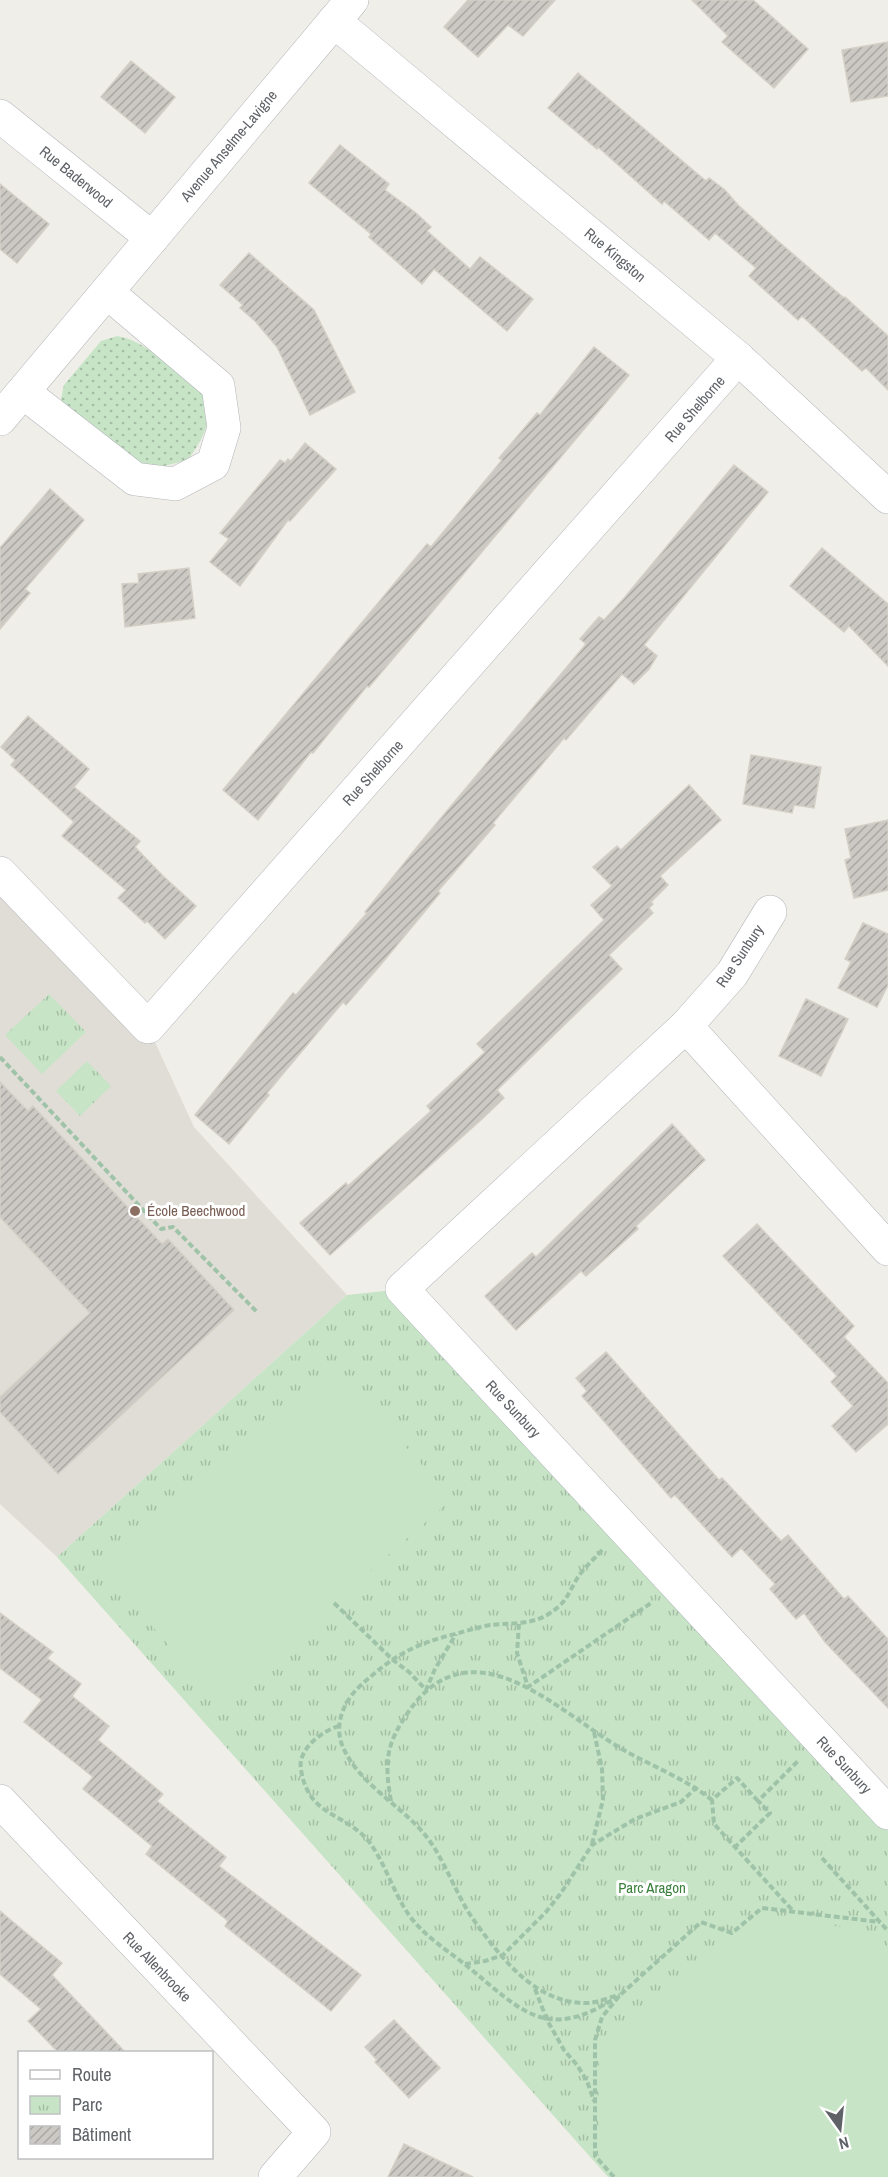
<svg xmlns="http://www.w3.org/2000/svg" width="888" height="2177" font-family="'Archivo Narrow',sans-serif">
<defs>
<pattern id="grass-dots" width="8" height="8" patternUnits="userSpaceOnUse" patternTransform="scale(1.5)"><rect width="8" height="8" fill="#c7e5c6"/><path d="M2 2h.1M6 6h.1" fill="none" stroke="#a5bda5" stroke-width="1.8" stroke-linecap="round"/></pattern>
<pattern id="park-tufts" width="24" height="20" patternUnits="userSpaceOnUse" patternTransform="scale(1.5)"><rect width="24" height="20" fill="#c7e5c6"/><path d="M3 7l-1-3M5 7V3M7 7l1-3M15 17l-1-3M17 17v-4M19 17l1-3" fill="none" stroke="#a5bda5"/></pattern>
<pattern id="building-hatch" width="6" height="6" patternUnits="userSpaceOnUse" patternTransform="scale(1.5)"><rect width="6" height="6" fill="#ccc9c4"/><path d="M-1 1l2-2M0 6l6-6M5 7l2-2" fill="none" stroke="#a9a7a3"/></pattern>
</defs>
<rect width="100%" height="100%" fill="#f0eee8"/>
<polygon fill="#e0ddd6" points="0,873 148,1027 194,1127 347,1295 57,1557 0,1504"/>
<path fill="url(#grass-dots)" d="M117,336C137,339 150,351 166,362C177,370 192,377 201,387C220,410 203,439 188,460L164,466L139,465L67,412L61,399L64,385L101,341Z"/>
<g fill="url(#park-tufts)">
<polygon points="49,994 86,1032 42,1074 5,1035"/>
<polygon points="87,1061 111,1086 80,1116 56,1091"/>
<polygon points="402,1289 888,1813 888,2177 608,2177 57,1557 347,1295"/>
</g>
<g fill="#c7e5c6">
<polygon points="335,1367 452,1499 220,1703 103,1571"/>
<polygon points="762,1918 853,1928 888,1969 888,2177 620,2177 598,2154 599,2054"/>
</g>
<g fill="url(#building-hatch)" stroke="#d4cfc6" stroke-width="1.5">
<polygon points="468,0 555,0 523,36 508,25 478,57 444,27"/>
<polygon points="692,0 753,0 808,49 774,88 722,42 728,36"/>
<polygon points="888,42 888,96 851,102 842,50"/>
<polygon points="131,61 175,97 145,133 101,97"/>
<polygon points="578,73 706,181 709,178 725,190 738,205 779,242 844,298 845,297 888,336 888,390 866,368 862,371 802,316 798,320 749,276 756,268 715,233 709,240 664,201 662,204 598,147 597,149 548,108"/>
<polygon points="340,145 389,184 385,190 416,213 431,227 427,231 470,269 480,257 533,299 507,331 434,269 422,284 369,237 371,234 309,183"/>
<polygon points="0,184 49,224 17,263 0,249"/>
<polygon points="249,253 314,310 355,392 310,415 277,347 255,321 240,308 243,305 220,285"/>
<polygon points="594,347 629,375 407,642 369,687 367,686 313,753 311,752 258,820 223,790 427,544 431,547 502,460 499,458 537,413 540,415"/>
<polygon points="305,443 336,469 290,521 288,520 240,586 210,562 229,539 220,533 280,460 285,463 288,459 291,461"/>
<polygon points="734,465 768,492 644,645 657,656 649,669 634,684 622,674 566,740 564,738 493,823 495,825 438,891 440,893 383,962 346,1005 343,1002 267,1093 269,1095 229,1144 195,1115 293,993 296,995 367,913 365,912 421,842 586,644 580,639 599,617 604,620 625,597"/>
<polygon points="50,489 84,520 25,589 30,593 0,629 0,548"/>
<polygon points="822,548 888,604 888,666 849,626 844,632 790,586"/>
<polygon points="189,568 195,618 125,627 122,584 139,583 138,574"/>
<polygon points="28,716 89,769 74,787 140,841 135,847 163,876 196,906 165,939 147,921 145,923 118,898 126,890 62,836 74,822 11,765 15,760 1,747"/>
<polygon points="751,755 821,767 814,808 794,805 792,813 743,804"/>
<polygon points="689,785 721,820 660,876 668,885 651,902 653,904 649,908 653,913 609,955 622,969 497,1090 504,1098 482,1119 330,1255 300,1223 346,1183 348,1186 431,1111 427,1106 485,1052 477,1044 604,920 591,905 612,886 593,867 617,846 621,850"/>
<polygon points="888,820 888,890 854,898 845,860 851,858 845,829"/>
<polygon points="863,923 888,934 888,985 877,1007 838,988 851,962 845,959"/>
<polygon points="806,999 848,1019 821,1076 779,1056"/>
<polygon points="0,1082 28,1111 33,1106 162,1244 168,1239 234,1310 58,1474 0,1412 0,1397 90,1313 0,1217"/>
<polygon points="672,1124 705,1160 636,1226 638,1229 586,1276 581,1271 516,1330 485,1296 532,1253 536,1257"/>
<polygon points="757,1224 854,1326 844,1337 888,1383 888,1424 856,1452 832,1426 853,1406 831,1382 837,1376 723,1256"/>
<polygon points="606,1352 719,1480 722,1478 781,1541 788,1535 844,1599 848,1596 888,1639 888,1708 825,1642 804,1613 796,1619 770,1589 775,1584 741,1548 732,1557 675,1495 671,1498 582,1396 587,1391 576,1378"/>
<polygon points="0,1613 53,1652 47,1658 81,1684 72,1696 109,1726 98,1740 163,1794 157,1801 226,1857 219,1866 361,1975 331,2011 225,1926 228,1921 146,1854 152,1846 83,1789 93,1777 24,1722 42,1700 0,1668"/>
<polygon points="0,1911 62,1963 52,1975 125,2052 58,2052 28,2021 41,2009 0,1974"/>
<polygon points="394,2020 440,2068 409,2098 375,2062 377,2060 365,2047"/>
<polygon points="404,2144 473,2177 388,2177"/>
</g>
<g fill="none" stroke-linecap="round" stroke-linejoin="round">
<g stroke="#b4b7bb" stroke-width="34">
<g id="minor">
<polyline points="334,21 738,358 888,497"/>
<polyline points="0,116 152,238"/>
<polyline points="23,392 135,479 175,484 213,464 224,428 218,386 107,292"/>
<polyline points="0,419 352,0"/>
<polyline points="0,873 148,1027 738,358"/>
<polyline points="770,912 732,974 686,1026 402,1289 888,1813"/>
<polyline points="686,1026 888,1249"/>
<polyline points="0,1801 314,2132 275,2177"/>
</g>
</g>
<g stroke="#9ec3a8" stroke-width="4" stroke-dasharray="6 3" stroke-linecap="butt">
<polyline points="0,1057 161,1229 173,1227 258,1313"/>
<path d="M602,1550C594,1559 584,1568 578,1577C567,1595 567,1603 547,1615C530,1625 508,1623 490,1625C479,1627 469,1630 459,1633C414,1644 394,1655 360,1686C345,1700 335,1721 341,1742C353,1778 396,1803 420,1829C444,1855 453,1890 473,1919C501,1958 536,2005 589,2003C599,2002 610,1997 620,1995"/>
<polyline points="334,1603 393,1660 409,1672 426,1690 435,1669 456,1634"/>
<polyline points="519,1624 517,1653 528,1687 651,1603"/>
<path d="M339,1726C322,1731 297,1749 301,1770C309,1818 346,1812 370,1843C386,1865 393,1892 409,1915C424,1936 447,1950 467,1966C522,2011 546,2043 617,1997"/>
<path d="M391,1801C384,1761 386,1744 409,1711C471,1622 556,1709 617,1746C648,1765 685,1778 712,1800"/>
<polyline points="758,1801 737,1778 712,1800 714,1824 794,1912"/>
<polyline points="592,1844 603,1800 602,1769 594,1732"/>
<polyline points="734,1848 770,1813 758,1801 798,1761"/>
<polyline points="822,1858 888,1931"/>
<polyline points="465,1964 485,1961 503,1955 546,1912 561,1893 592,1845 635,1819 681,1802 697,1787"/>
<polyline points="535,1989 547,2020 564,2050 577,2065 587,2081 594,2101"/>
<polyline points="614,2177 595,2156 595,2040 602,2017 620,1995 701,1922 732,1933 762,1908 880,1922"/>
</g>
<use href="#minor" stroke="#fff" stroke-width="33"/>
</g>
<circle fill="#8d6e63" stroke="#fff" stroke-width="2" cx="135" cy="1211" r="6"/>
<g text-anchor="middle" stroke-width="6" stroke-linejoin="round" paint-order="stroke">
<g font-size="15" fill="#5f6267" stroke="#fff">
<text transform="translate(229 146) rotate(-50)" y="5">Avenue Anselme-Lavigne</text>
<text transform="translate(76 177) rotate(39)" y="5">Rue Baderwood</text>
<text transform="translate(615 255) rotate(40)" y="5">Rue Kingston</text>
<text transform="translate(695 409) rotate(-49)" y="5">Rue Shelborne</text>
<text transform="translate(373 773) rotate(-48)" y="5">Rue Shelborne</text>
<text transform="translate(740 956) rotate(-56)" y="5">Rue Sunbury</text>
<text transform="translate(513 1409) rotate(47)" y="5">Rue Sunbury</text>
<text transform="translate(844 1765) rotate(47)" y="5">Rue Sunbury</text>
<text transform="translate(157 1967) rotate(46)" y="5">Rue Allenbrooke</text>
</g>
<g font-size="15" fill="#785e54" stroke="#fff" text-anchor="start">
<text x="147" y="1216">École Beechwood</text>
</g>
<g font-size="15" fill="#3b813c" stroke="#fff">
<text x="652" y="1893">Parc Aragon</text>
</g>
</g>
<rect x="18" y="2051" width="195" height="108" fill="#ffffff" stroke="#bfc0c2" stroke-width="1.5"/>
<rect x="30" y="2070" width="30" height="9" fill="#ffffff" stroke="#bfc0c2" stroke-width="1.5"/>
<text x="72" y="2081" font-size="18" fill="#5f6267">Route</text>
<rect x="30" y="2096" width="30" height="18" fill="url(#park-tufts)" stroke="#bfc0c2" stroke-width="1.5"/>
<text x="72" y="2111" font-size="18" fill="#5f6267">Parc</text>
<rect x="30" y="2126" width="30" height="18" fill="url(#building-hatch)" stroke="#bfc0c2" stroke-width="1.5"/>
<text x="72" y="2141" font-size="18" fill="#5f6267">Bâtiment</text>
<g transform="translate(840 2129) rotate(165)" stroke="#ffffff" stroke-width="4.5" paint-order="stroke">
<path d="M0-4.5L10 22L0 15L-10 22Z" fill="#5f6267"/>
<text y="-9" font-size="16" font-weight="bold" text-anchor="middle" fill="#5f6267">N</text>
</g>
</svg>
